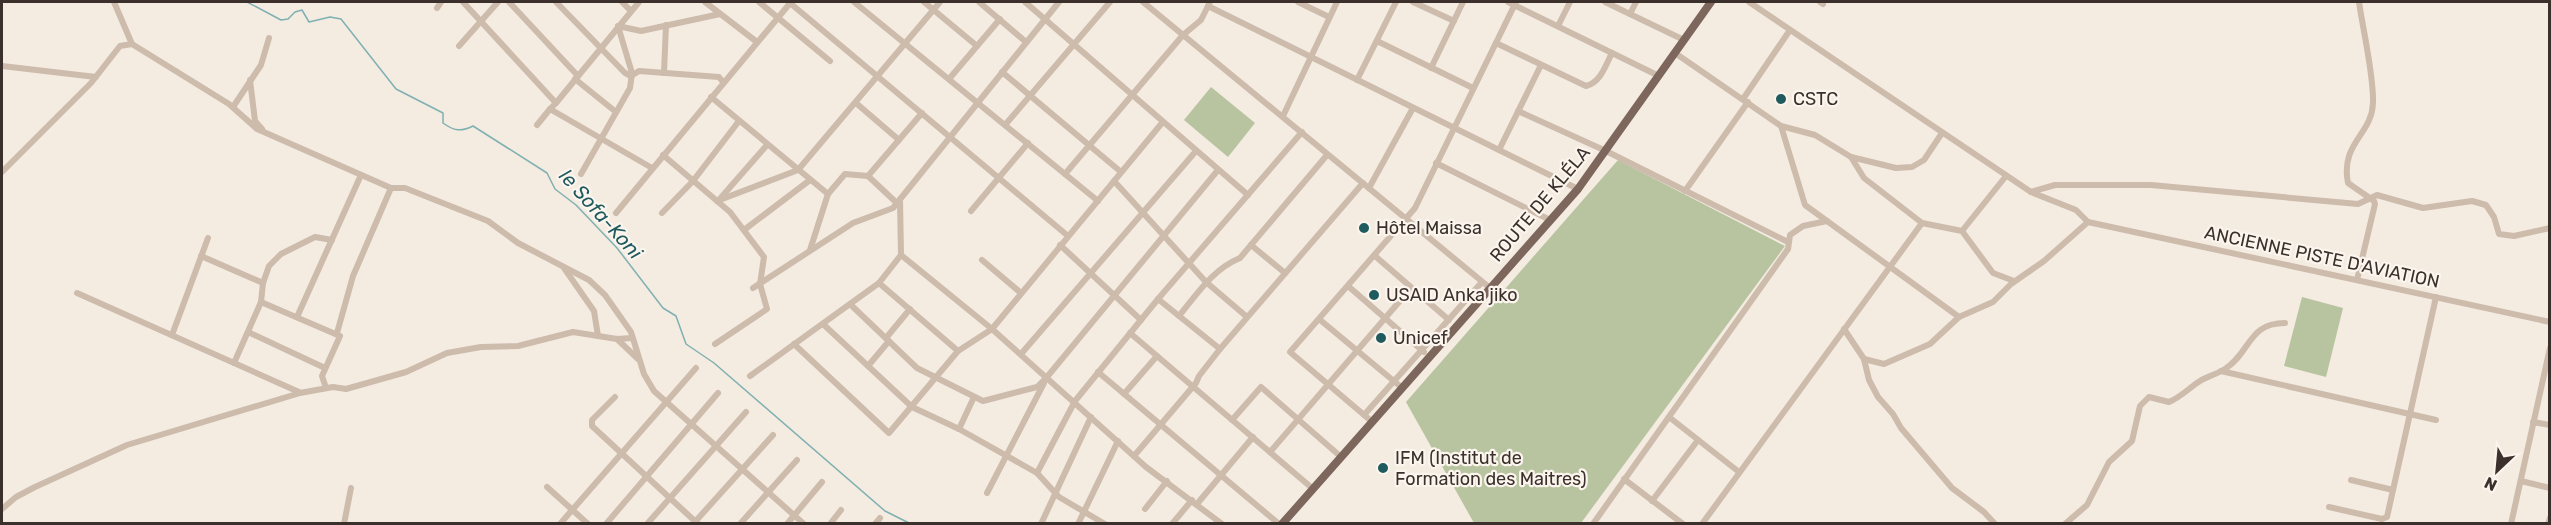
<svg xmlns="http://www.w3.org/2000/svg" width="2551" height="525" font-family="Rubik,sans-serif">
<rect width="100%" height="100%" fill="#f4ebe1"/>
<g fill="#b8c4a0">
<polygon points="1211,87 1255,123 1228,157 1184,120"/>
<polygon points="1618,160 1785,246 1581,523 1474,523 1406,402"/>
<polygon points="2302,297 2343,308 2326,377 2284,366"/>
</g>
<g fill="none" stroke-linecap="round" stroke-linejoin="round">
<path stroke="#7fb0b2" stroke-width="1.5" d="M247,2L281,20L288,19L295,12L302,10L309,22L330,17L341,19L396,89L443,113V123C454,131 461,132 473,126L547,173L555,189L576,205L617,248L663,308L676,316L686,344L714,363L885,511L911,524"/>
<g stroke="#cdbbac" stroke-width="6">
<polyline points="114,2 132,44 229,104 257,129 391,188 405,188 488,221 518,243 589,280 605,295 631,332 644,374 654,391 804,524"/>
<polyline points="463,2 556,103 550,109 652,168"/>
<polyline points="509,2 578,76"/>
<polyline points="556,2 625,73 631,76 639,71 719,77 723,82"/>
<polyline points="622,2 631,11"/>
<polyline points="705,2 757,42"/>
<polyline points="759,2 830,61"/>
<polyline points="854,2 1098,201"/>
<polyline points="924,2 977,46"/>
<polyline points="979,2 1026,42"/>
<polyline points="1025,2 1248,195"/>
<polyline points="1143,2 1490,288"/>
<polyline points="1298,2 1329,17"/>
<polyline points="1413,2 1454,21"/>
<polyline points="1508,2 1659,76"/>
<polyline points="1605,2 1684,40"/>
<polyline points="1749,2 2031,192 2076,210 2088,222"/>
<polyline points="1820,2 1823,4"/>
<polyline points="790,3 1068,236"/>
<polyline points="1208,6 1578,189"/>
<polyline points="437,8 441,2"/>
<polyline points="1630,14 1636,2"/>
<polyline points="1558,26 1570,2"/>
<polyline points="1377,41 1473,88"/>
<path d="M1496,43L1586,86C1601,82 1605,66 1612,53"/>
<polyline points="459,46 498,2"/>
<polyline points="1675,53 1781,126 1815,135 1851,157 1896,168 1912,167 1924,160 1942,133"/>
<polyline points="2,66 96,77"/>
<polyline points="1431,68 1463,2"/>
<polyline points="1002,72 1121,172"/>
<polyline points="664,73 666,25"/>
<polyline points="575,79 616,112"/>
<polyline points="949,79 1000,19"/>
<polyline points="250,80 255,121 262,129"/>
<polyline points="1357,80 1396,2"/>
<polyline points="711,97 828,194"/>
<polyline points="1743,99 1790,30"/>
<polyline points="556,103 639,2"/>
<polyline points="856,103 899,140"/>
<polyline points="233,107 261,65 269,38"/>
<polyline points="1518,111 1606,151 1788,242"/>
<polyline points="1283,116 1337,2"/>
<polyline points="537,125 550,109"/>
<polyline points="1005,125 1110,2"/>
<polyline points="1781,126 1805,205 1959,317"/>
<polyline points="1499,150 1541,65"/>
<polyline points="663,155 730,212 764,257 760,284 767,309 715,344"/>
<polyline points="1851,157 1864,178 1922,223 1962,231 1993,273 2014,281"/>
<polyline points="1436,163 1550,220"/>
<polyline points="2,172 91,83 120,46 132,44"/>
<polyline points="581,174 630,88 632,73 618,26 641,31 720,14"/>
<polyline points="1065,174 1183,35 1201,20 1210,2"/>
<polyline points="868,176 922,113"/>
<polyline points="1114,181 1206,282 1247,317"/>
<polyline points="1369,188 1413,108"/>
<polyline points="1685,191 1748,102"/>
<polyline points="2031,192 2055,185 2151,185 2358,204 2377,195 2423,208 2472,201 2486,205 2494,217 2499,234 2514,236 2550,228"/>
<polyline points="717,201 798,170 940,2"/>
<polyline points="718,201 767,145"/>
<polyline points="971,211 1028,143"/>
<polyline points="616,213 791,2"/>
<polyline points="662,213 693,181 739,121"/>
<polyline points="2088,222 2550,322"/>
<polyline points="744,230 810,180"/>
<polyline points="1962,231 2006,176"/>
<polyline points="1060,245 1141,320"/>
<polyline points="1251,245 1285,273"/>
<polyline points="810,250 828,194 845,174 868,176 900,206"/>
<polyline points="901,255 992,329 1146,467 1222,524"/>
<polyline points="201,256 263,283"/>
<polyline points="1375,256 1449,320"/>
<polyline points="982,260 1021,293"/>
<polyline points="564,268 594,311 598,336"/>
<path d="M2357,280L2375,204L2374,201L2348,183C2340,143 2372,135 2373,103C2374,76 2363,30 2359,2"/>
<polyline points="1348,286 1424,352"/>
<polyline points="753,288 853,223 893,208 1059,2"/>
<polyline points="77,293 299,392"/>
<polyline points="1158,299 1220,349"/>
<polyline points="261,302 340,336 322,376 326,388"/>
<polyline points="851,305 917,368 983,401 1037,387 1047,377 1218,170"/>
<path d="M1179,316C1197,294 1213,269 1240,258L1327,155"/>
<polyline points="297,317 361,175"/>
<polyline points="1319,319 1401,387"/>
<polyline points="823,324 912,407 959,429 1037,473 1059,497 1105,524"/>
<polyline points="1844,329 1864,359 1869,380 1878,397 1893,414 1901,428 1952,488 1984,512 1995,524"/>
<polyline points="248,332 325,368"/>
<polyline points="337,333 353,276 391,188"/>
<polyline points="1130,333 1312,488"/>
<polyline points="172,335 208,238"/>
<polyline points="886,338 910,309"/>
<polyline points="617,339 638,359"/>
<polyline points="794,344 889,433 958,351 879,283"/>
<polyline points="958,351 992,329 1162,123"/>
<polyline points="1021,354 1196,151"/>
<polyline points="1864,359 1884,364 1930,344 1959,317 1993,302 2011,284 2044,261 2088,222"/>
<polyline points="234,363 261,302 263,283 269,266 281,254 315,237 332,240"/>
<polyline points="868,366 889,341"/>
<polyline points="2221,371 2436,420"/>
<polyline points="1098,372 1279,524"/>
<polyline points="750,376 879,283 901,255 900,200"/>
<polyline points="1124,394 1157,356"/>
<polyline points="615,397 592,420 592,426 698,524"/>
<polyline points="1364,415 1482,282"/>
<polyline points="1669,417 1739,472"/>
<polyline points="1232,420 1261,387 1340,456"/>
<polyline points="1370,420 1290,352 1415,208 1516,2"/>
<polyline points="2533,422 2550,425"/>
<polyline points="959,429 974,397"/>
<polyline points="1270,452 1411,288"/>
<polyline points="1134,456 1196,383 1199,376 1220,349 1363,183"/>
<polyline points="1037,473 1075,401 1158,299 1302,132"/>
<polyline points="1624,479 1683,524"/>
<polyline points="2351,480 2393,490"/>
<polyline points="2521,481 2550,488"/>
<polyline points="547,487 588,524"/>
<polyline points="987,493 1044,383"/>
<polyline points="1652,501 1698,440"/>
<polyline points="1197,504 1253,437"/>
<polyline points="2329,507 2382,519 2387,517 2436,297"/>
<polyline points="2,509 16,497 35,487 127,445 300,393 333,387 346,389 406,372 447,353 481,347 518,346 573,332 617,339 632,338"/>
<polyline points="1145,509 1167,481"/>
<polyline points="694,523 773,435"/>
<polyline points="344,524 351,488"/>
<polyline points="560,524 696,368"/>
<polyline points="606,524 718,393"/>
<polyline points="647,524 746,412"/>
<polyline points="740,524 797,460"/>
<polyline points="787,524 822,482"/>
<polyline points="830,524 841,510"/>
<polyline points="875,524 880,518"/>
<polyline points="1041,524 1091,417"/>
<polyline points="1078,524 1118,441"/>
<polyline points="1172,524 1192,500"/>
<polyline points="1593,524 1788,249 1790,235 1803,226 1827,221"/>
<polyline points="1702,524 1922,223"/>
<path d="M2065,524L2087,505L2109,462L2132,441L2140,406L2149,397L2169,402C2181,397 2189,388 2200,381C2208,376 2217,374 2225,369C2251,352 2248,323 2285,323"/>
<polyline points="2511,524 2550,348"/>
<polyline points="2548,524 2550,518"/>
</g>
<polyline stroke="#7d675c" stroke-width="8" points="1282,524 1578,189 1711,2"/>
</g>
<g fill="#1f5a5e" stroke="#fbf5ee" stroke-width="2">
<circle cx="1781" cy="99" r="6"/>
<circle cx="1364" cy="228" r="6"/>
<circle cx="1374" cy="295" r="6"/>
<circle cx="1381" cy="338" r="6"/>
<circle cx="1383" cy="468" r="6"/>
</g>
<g text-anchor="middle" stroke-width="4.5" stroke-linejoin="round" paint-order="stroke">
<g font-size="18" fill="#3b302b" stroke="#fbf5ee" text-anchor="start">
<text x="1793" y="105">CSTC</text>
<text x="1376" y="234">Hôtel Maissa</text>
<text x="1386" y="301">USAID Anka jiko</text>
<text x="1393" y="344">Unicef</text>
<text x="1395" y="464">IFM (Institut de<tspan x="1395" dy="21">Formation des Maitres)</tspan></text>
</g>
<g font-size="18" fill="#3b302b" stroke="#fbf5ee">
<text transform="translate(1540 204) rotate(-50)" y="6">ROUTE DE KLÉLA</text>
<text transform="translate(2322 257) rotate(12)" y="6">ANCIENNE PISTE D'AVIATION</text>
</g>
<g font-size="20" font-style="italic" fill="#1f5a5e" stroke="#fbf5ee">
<text transform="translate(601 214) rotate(48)" y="7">le Sofa-Koni</text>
</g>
</g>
<rect width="2551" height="525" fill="none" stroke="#3b302b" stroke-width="6"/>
<g transform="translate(2497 471) rotate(206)" stroke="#fbf5ee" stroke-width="4.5" paint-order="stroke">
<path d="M0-4.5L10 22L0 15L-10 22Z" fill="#3b302b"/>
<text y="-9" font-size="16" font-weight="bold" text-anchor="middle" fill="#3b302b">N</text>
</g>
</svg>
